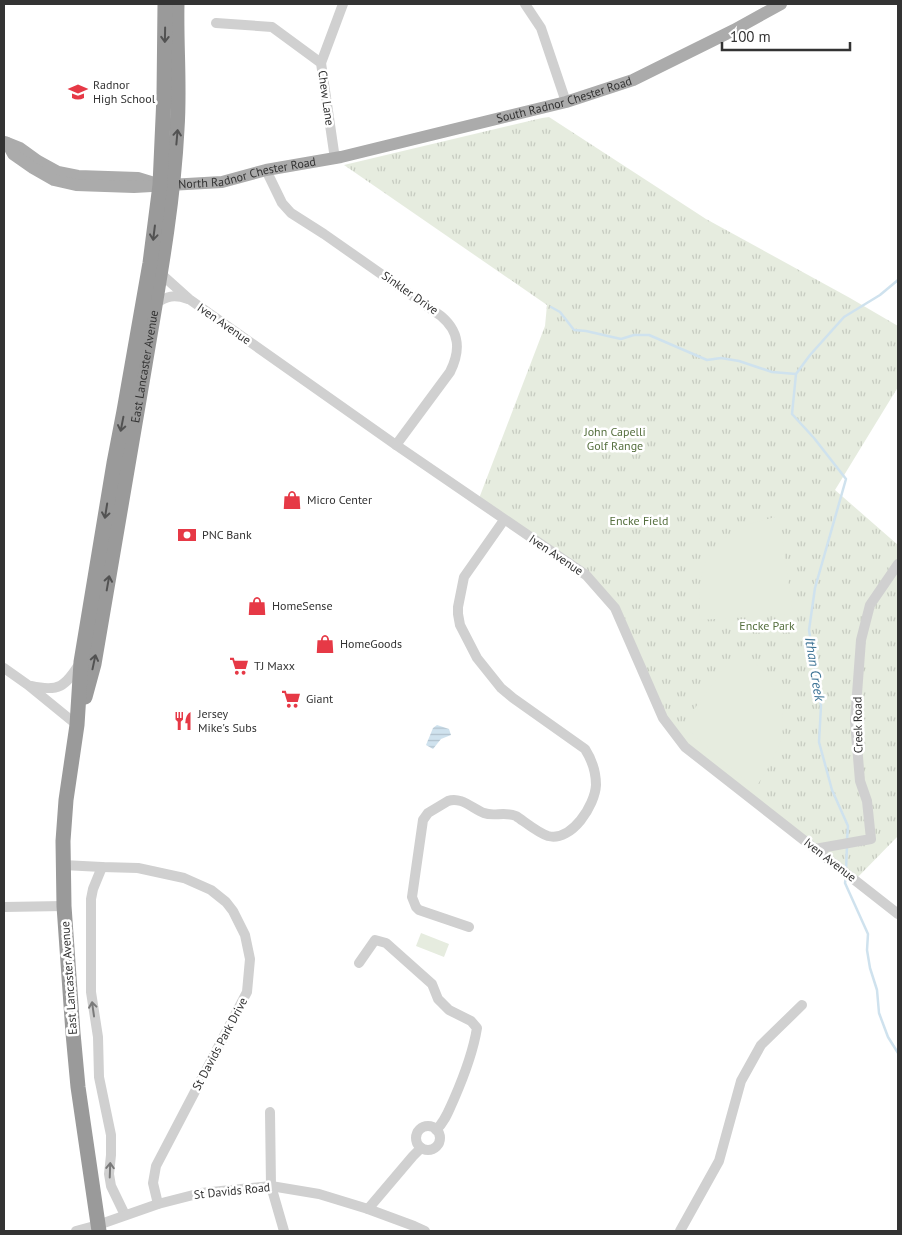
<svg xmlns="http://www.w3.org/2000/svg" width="902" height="1235" font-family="'PT Sans',sans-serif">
<defs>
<pattern id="park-tufts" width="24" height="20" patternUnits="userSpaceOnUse" patternTransform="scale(1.25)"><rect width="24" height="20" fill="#e6ecdf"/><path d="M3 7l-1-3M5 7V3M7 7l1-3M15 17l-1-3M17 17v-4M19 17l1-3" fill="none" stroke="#c6cbc0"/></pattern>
<pattern id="water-rules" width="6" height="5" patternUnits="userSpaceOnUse" patternTransform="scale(1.25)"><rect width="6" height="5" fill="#cfe2ee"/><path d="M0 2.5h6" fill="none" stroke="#b2c2cd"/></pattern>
</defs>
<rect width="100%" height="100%" fill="#fff"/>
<polygon fill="url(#park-tufts)" points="549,117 706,219 850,298 898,326 898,387 835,490 898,545 898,836 855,880 685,747 663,718 615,608 586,575 478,501 545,326 547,305 344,165 542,118"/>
<g fill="#e6ecdf">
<path d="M779,516L793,614L700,620C700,604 699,588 702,573C707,550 727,532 749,524C759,521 769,519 779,516Z"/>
<path d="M739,648C747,656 756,664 764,673C781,693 789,723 778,748C772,763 763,776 755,789L687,729V719Z"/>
<polygon points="421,933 449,944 444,957 416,946"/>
</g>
<polygon fill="url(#water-rules)" points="437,725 449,729 451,735 441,739 433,749 426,745 433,728"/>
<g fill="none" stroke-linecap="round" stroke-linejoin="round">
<g stroke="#cfe2ee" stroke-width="2.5">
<polyline points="551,307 560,312 574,330 586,331 621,339 634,335 649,335 707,360 721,358 739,361 772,372 796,374"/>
<polyline points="847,840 848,826 832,790 819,742 821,706 809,630 815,588 846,479 814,438 792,414 796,374 810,355 844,317 880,295 898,280"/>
<polyline points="846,870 847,846"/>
<polyline points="846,876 845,883 868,934 867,950 870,968 877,990 879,1013 888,1037 898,1053"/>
</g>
<g stroke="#d0d0d0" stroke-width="10">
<polyline points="525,4 541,28 566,102"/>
<polyline points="216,23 272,27 321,63 335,159"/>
<polyline points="321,63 343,4"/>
<path d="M266,170L282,203L291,213L324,234L441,316C460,332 461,350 450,372L396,445"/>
<polyline points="160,273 189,299 396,445 586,575 615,608 663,718 685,747 898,914"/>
<path d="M155,304C167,296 174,294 188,299"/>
<polyline points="4,668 28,685 77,725"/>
<path d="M31,686C59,692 65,687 80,663"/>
<polyline points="815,849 871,839 867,801 860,781 855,721 861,640 870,605 898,564"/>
<polyline points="63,865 102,867 138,868 184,878 211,890 226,902 233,911 245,935 250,959 247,992 156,1166 153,1183 158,1204"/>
<polyline points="102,867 93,889 91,899 91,992 98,1037 99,1077 111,1135 111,1155 109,1174 111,1186 125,1215"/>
<polyline points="4,907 64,906"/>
<path d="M469,927L419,910L416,907L412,897L423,820L428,813L448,801C461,796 473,809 484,813C494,817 504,811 516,816C525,822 538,833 548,836C572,842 595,805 596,785C596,772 592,760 585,749L513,698L501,688L477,658L460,625L458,614V607L464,577L504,520"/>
<path d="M359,963L375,940L386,943L432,984L438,999L449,1010L471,1021L477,1028C473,1053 464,1076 454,1099C449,1110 445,1122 436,1130"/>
<polyline points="270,1112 271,1186 284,1231"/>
<circle cx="428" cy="1138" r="12"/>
<polyline points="368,1209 413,1156 421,1148"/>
<polyline points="76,1231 98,1225 158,1204 201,1193 271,1186 319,1194 368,1209 414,1226 425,1231"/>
<polyline points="680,1231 719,1161 741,1081 761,1045 802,1005"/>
</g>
<g stroke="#ababab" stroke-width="12">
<polyline points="5,142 20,148 38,161 58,172 78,176 138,178 151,182"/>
<path id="s1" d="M7,143L13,154L33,168L54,180L76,185L134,187L222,182L266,170L341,157L529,111L566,102L633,80L734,30L781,4"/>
</g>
<g stroke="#9a9a9a" stroke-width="15">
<path id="s2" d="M85,697L94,664C111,564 128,465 145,365C158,287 173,208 177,129C180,87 176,45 177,4"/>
<polyline points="99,1231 78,1087 73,1033 64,906 63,841 66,800 77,725 81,662 114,463 124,411 150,263 160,185 164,96 165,4"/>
</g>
</g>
<defs><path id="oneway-shaft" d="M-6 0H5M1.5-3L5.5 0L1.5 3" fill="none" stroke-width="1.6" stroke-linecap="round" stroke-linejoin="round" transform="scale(1.25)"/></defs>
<g stroke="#525252">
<use href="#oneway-shaft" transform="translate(165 35) rotate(91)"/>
<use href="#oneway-shaft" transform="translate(177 137) rotate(-85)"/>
<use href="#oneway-shaft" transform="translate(154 233) rotate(97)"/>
<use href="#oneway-shaft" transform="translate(122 424) rotate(101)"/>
<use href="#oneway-shaft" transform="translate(106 511) rotate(99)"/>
<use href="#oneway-shaft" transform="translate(108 583) rotate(-80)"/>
<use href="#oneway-shaft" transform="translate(94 662) rotate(-78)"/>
</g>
<g stroke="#7a7a7a">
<use href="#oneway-shaft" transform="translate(93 1009) rotate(-98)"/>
<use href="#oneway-shaft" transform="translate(110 1170) rotate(-88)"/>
</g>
<defs>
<g id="school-bare" transform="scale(1.5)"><path d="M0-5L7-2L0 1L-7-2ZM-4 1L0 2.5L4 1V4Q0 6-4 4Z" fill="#e63946" stroke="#fff" stroke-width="2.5" paint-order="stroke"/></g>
<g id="shop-bare" transform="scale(1.5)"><path d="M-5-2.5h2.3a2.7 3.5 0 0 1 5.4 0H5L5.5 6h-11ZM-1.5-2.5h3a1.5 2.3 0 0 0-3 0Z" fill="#e63946" stroke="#fff" stroke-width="2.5" paint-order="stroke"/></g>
<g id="bank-bare" transform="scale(1.5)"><path d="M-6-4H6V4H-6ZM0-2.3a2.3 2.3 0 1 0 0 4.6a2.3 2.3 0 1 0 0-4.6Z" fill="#e63946" stroke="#fff" stroke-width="2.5" paint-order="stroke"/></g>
<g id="supermarket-bare" transform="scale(1.5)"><path d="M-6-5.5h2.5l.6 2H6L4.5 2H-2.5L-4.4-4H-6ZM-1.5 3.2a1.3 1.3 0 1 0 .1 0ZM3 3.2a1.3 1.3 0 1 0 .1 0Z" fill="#e63946" stroke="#fff" stroke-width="2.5" paint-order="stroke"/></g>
<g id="restaurant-bare" transform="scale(1.5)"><path d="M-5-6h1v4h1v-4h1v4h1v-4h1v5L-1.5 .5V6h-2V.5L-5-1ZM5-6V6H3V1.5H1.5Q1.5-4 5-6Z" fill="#e63946" stroke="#fff" stroke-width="2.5" paint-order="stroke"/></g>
</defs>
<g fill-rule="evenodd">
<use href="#school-bare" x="78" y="92"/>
<use href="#shop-bare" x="292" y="500"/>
<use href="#bank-bare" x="187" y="535"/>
<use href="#shop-bare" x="257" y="606"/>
<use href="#shop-bare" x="325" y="644"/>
<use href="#supermarket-bare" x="239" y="666"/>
<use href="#supermarket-bare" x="291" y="699"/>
<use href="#restaurant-bare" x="183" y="721"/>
</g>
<g text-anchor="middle" stroke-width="5" stroke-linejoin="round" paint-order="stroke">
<g font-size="12" fill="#333" stroke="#fff" text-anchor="start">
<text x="93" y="89">Radnor<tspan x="93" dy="14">High School</tspan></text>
<text x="307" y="504">Micro Center</text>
<text x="202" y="539">PNC Bank</text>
<text x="272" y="610">HomeSense</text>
<text x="340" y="648">HomeGoods</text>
<text x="254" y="670">TJ Maxx</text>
<text x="306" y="703">Giant</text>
<text x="198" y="718">Jersey<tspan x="198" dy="14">Mike's Subs</tspan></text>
</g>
<g font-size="12" fill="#333" stroke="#fff">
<text transform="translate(326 98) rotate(82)" y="4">Chew Lane</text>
<text dy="4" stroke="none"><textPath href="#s1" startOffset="582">South Radnor Chester Road</textPath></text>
<text dy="4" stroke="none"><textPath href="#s1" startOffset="256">North Radnor Chester Road</textPath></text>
<text transform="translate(410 293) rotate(35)" y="4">Sinkler Drive</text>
<text transform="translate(224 324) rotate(35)" y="4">Iven Avenue</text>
<text dy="4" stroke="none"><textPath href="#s2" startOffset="336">East Lancaster Avenue</textPath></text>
<text transform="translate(556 555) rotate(34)" y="4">Iven Avenue</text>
<text transform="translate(858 725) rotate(-91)" y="4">Creek Road</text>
<text transform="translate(830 860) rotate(38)" y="4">Iven Avenue</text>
<text transform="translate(69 978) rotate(-94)" y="4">East Lancaster Avenue</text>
<text transform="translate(220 1044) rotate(-62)" y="4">St Davids Park Drive</text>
<text transform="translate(232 1191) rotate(-6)" y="4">St Davids Road</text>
</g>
<g font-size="12" fill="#56703f" stroke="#fff">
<text x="615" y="436">John Capelli<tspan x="615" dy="14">Golf Range</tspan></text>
<text x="639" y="525">Encke Field</text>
<text x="767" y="630">Encke Park</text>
</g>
<g font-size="14" font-style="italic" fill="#3f7597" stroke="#fff">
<text transform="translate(815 669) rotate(81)" y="5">Ithan Creek</text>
</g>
</g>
<rect width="902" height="1235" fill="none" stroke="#333333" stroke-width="10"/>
<path d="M722 42v8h128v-8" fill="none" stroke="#333333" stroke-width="2.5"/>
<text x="730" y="42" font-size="15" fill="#333333" stroke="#ffffff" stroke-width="4" paint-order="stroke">100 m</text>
</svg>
